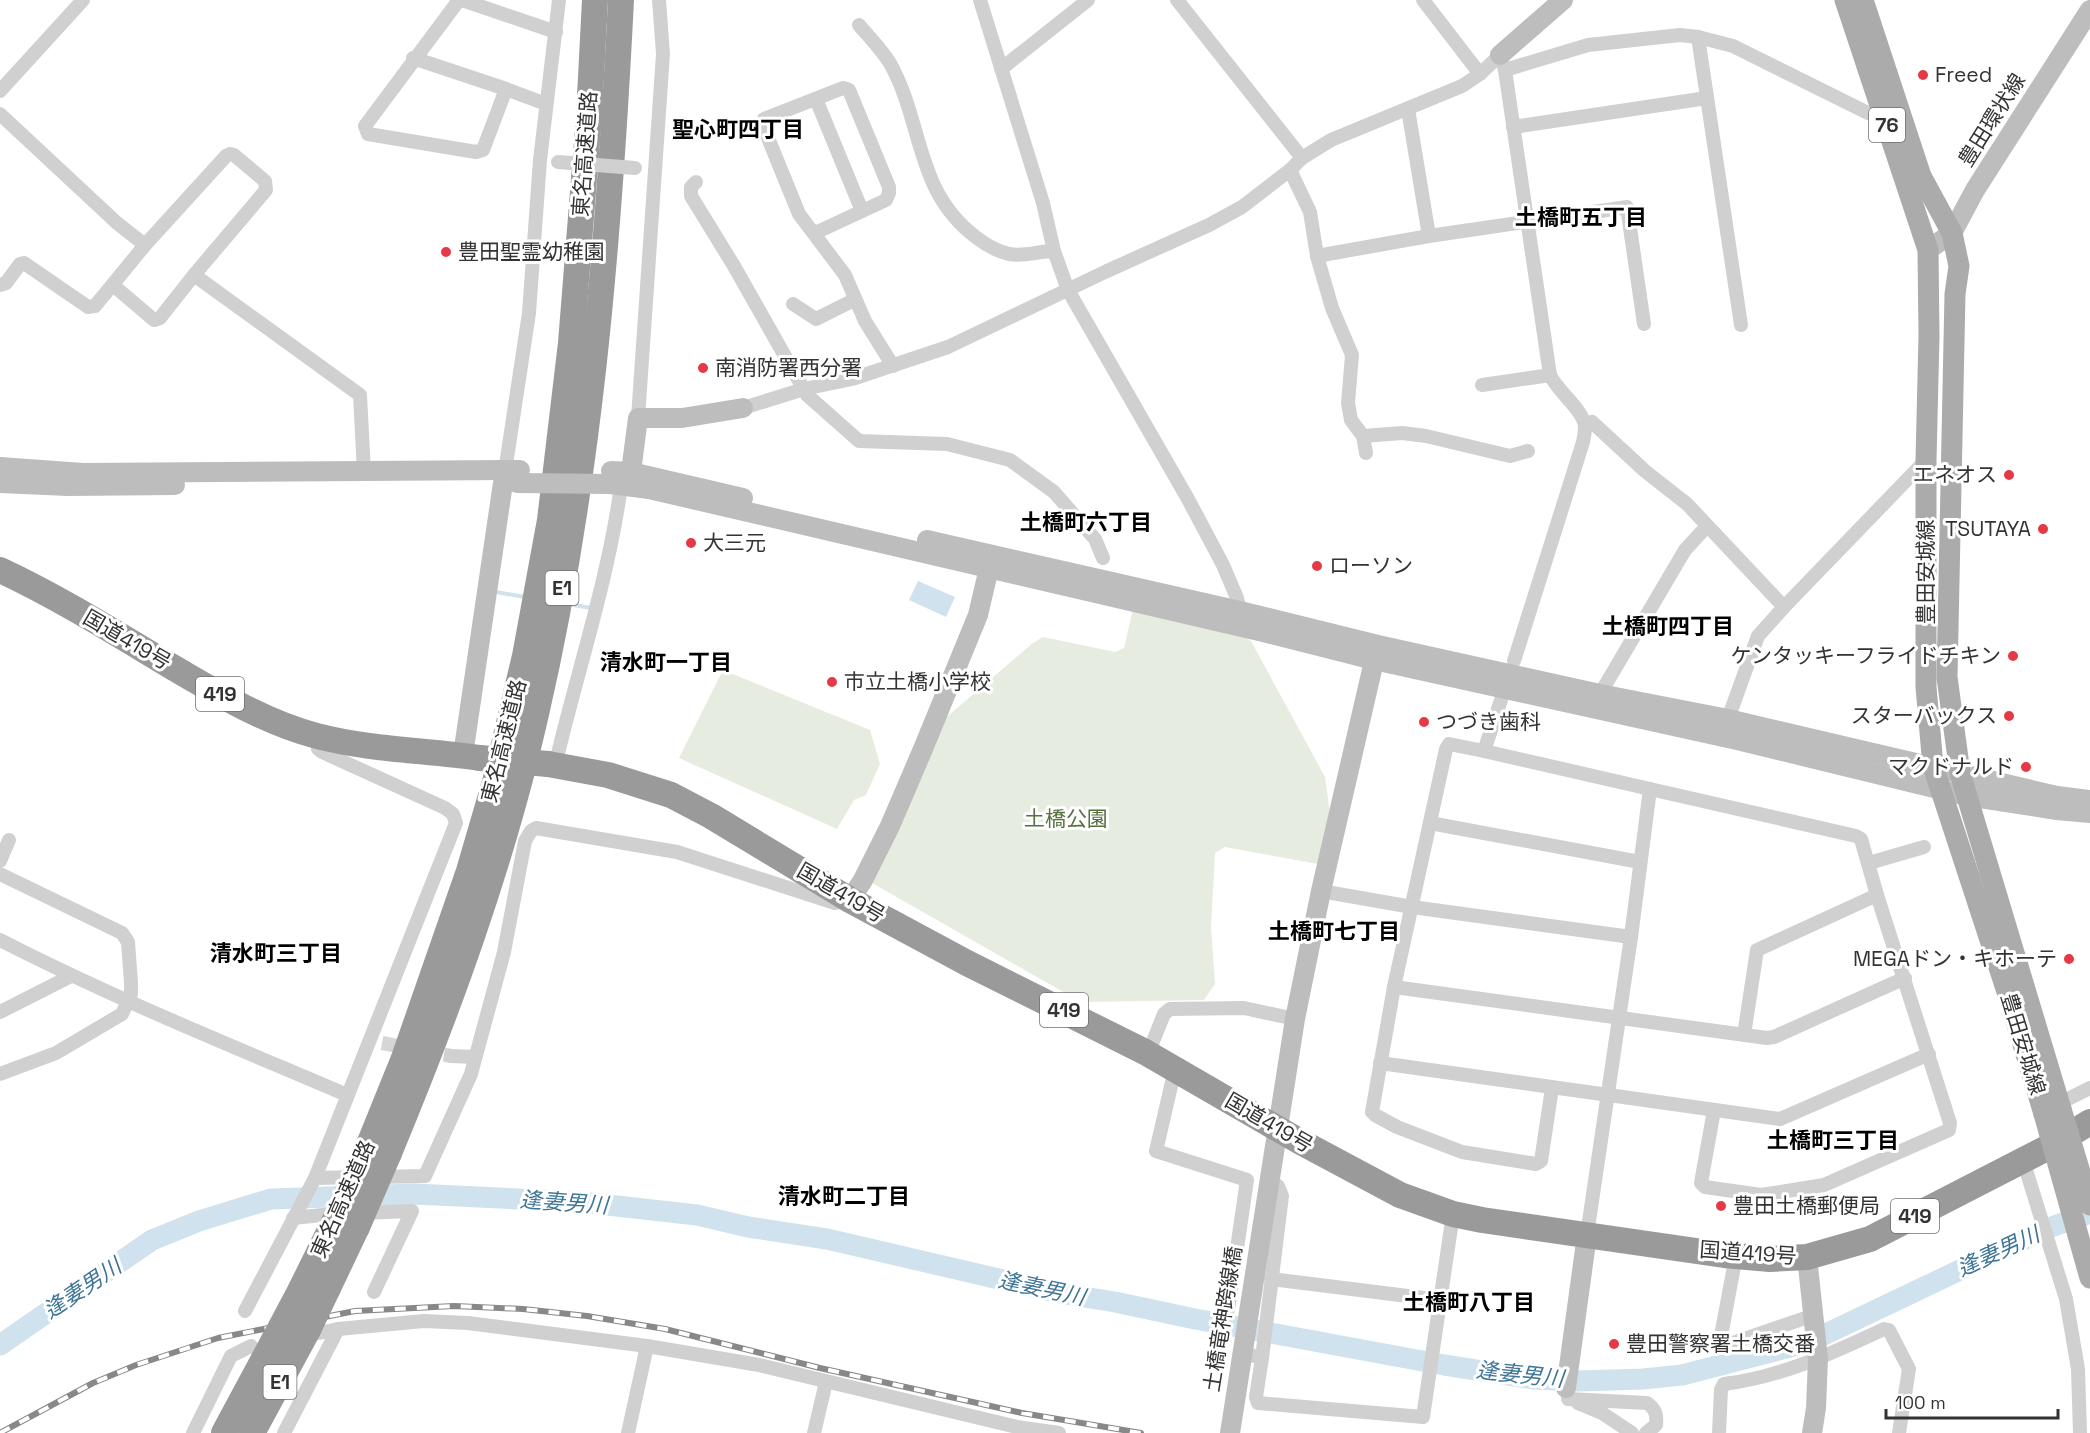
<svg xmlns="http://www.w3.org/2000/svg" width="2090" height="1433" font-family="'Space Grotesk','Noto Sans JP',sans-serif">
<rect width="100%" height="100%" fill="#fff"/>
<g fill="#e6ecdf">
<polygon points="1133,609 1237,632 1251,641 1325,777 1330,814 1318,864 1225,847 1215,853 1211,927 1215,984 1204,1000 1081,1002 872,883 942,721 1033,643 1043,637 1115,652 1124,648"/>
<polygon points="723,670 870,730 880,764 866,795 854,800 837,829 679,758"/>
</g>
<polygon fill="#cfe2ee" points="918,581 955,597 946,617 909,600"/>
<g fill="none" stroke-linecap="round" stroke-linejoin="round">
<g stroke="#cfe2ee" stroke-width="4">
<polyline points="496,592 525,597"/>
<polyline points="568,604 591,608"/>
</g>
<polyline stroke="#cfe2ee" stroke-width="21" points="0,1345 152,1240 199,1221 271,1199 414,1194 581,1202 697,1215 748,1227 827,1239 1059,1293 1115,1302 1195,1319 1444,1365 1534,1379 1578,1381 1643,1379 1682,1375 1809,1342 2046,1229 2090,1213"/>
<polyline stroke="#d6d6d6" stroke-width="14" stroke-dasharray="14 7" stroke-linecap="butt" points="382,1043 451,1056"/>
<g stroke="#d0d0d0" stroke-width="14">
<polyline points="459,0 365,126 368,134 476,152 483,150 506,89"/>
<polyline points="462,0 556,32"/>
<polyline points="980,0 1043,203 1054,251 1068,290 1188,499 1223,565 1237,598 1240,611"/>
<polyline points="1177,0 1302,158"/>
<polyline points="1423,0 1480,74"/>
<path d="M859,25C870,38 883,51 891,65C924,126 915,192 977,238C986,245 997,251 1009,254C1025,257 1039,251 1054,251"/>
<polyline points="1698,37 1741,325"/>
<polyline points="413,58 506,89 546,104"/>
<polyline points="1001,69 1088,0"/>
<polyline points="1505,70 1588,45 1680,35 1698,37 1733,46 1868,113 1884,115"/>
<polyline points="0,91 83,0"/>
<polyline points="816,99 862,211"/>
<polyline points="1408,109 1429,236 1627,207 1644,324"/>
<polyline points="0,114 117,223 145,245"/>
<polyline points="1513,127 1707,98"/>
<polyline points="1290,170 1310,212 1317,256 1429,236"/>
<polyline points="696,182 691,187 691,196 734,266 807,395 859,441 947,444 1010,460 1054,492 1095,539 1103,558"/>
<polyline points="815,233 886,200 889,193 889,187 849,90 843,88 764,119 764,128 799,214 845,275 865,321 893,366"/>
<polyline points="1317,256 1332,308 1352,355 1348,403 1351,420 1363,436 1366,453"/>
<polyline points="194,275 360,395 364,472"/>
<polyline points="0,285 6,283 20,264 24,263 88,307 95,306 145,245 226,156 230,154 234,155 265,181 266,190 194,275 160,318 154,320 114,286"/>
<polyline points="793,304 816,319 854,300"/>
<polyline points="1482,385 1550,375"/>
<path d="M743,408L804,389L852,379L948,347L1107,271L1209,225L1242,207L1290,170L1302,158L1331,140L1462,86L1480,74L1500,55L1505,70L1550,375C1557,391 1584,410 1585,427C1585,432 1584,437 1583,442L1514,661"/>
<polyline points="638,418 663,54 659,0"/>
<polyline points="1585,426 1592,422 1645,471 1687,504 1784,607 1926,460"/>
<polyline points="1363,436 1402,433 1426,436 1510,456 1528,451"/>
<polyline points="504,478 529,313 540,160 559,0"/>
<polyline points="1600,694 1685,550 1707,526"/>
<polyline points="1501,700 1484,751 1650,789 1631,937 1587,1235"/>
<polyline points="1728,719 1758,636 1784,607"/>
<polyline points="1484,751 1449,744 1446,749 1394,987 1372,1112 1375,1115 1397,1127 1462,1152 1536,1164 1541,1161 1552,1088"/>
<path d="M555,766C577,672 608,581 621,486"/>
<polyline points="1650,789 1856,836 1861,839 1877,895"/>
<polyline points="1430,823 1640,862"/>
<polyline points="0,861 9,840"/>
<polyline points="1869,863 1924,847"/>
<polyline points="0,874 122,933 128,942 131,983 131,994 122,1014 56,1053 0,1074"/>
<polyline points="1321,891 1412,907 1631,937"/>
<path d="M0,940C113,998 230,1045 347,1095"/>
<polyline points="1394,987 1767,1038 1774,1037 1905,978"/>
<polyline points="0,1012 71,976"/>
<polyline points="1148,1054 1164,1014 1170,1009 1244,1008 1295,1019"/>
<polyline points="451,1056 475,1057"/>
<polyline points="1380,1063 1780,1119 1929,1054"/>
<polyline points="1175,1069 1156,1151 1247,1180 1228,1310"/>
<polyline points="2059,1101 2070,1098 2090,1088"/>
<polyline points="1714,1110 1701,1183 1705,1187 1761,1195 1824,1185 1949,1130 1950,1123 1877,895 1757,950 1744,1035"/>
<polyline points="2023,1160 2066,1299 2078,1369 2080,1433"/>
<polyline points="377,1177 425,1176 471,1074 504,952 525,841 531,831 536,828 677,852 835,903 843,901"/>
<polyline points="315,1178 358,1177"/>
<polyline points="361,1213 412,1211 374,1292"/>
<polyline points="293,1218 342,1213"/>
<polyline points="1736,1256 1720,1341 1721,1347 1814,1315"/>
<polyline points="1271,1279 1440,1300"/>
<polyline points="245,1311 315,1178 456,823 453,814 445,808 322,752 318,749 317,736"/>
<polyline points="319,1333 338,1329 424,1321 468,1323 647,1346 759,1365 1017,1427 1059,1433"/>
<polyline points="1247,1354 1262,1358 1256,1397 1258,1403 1423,1417 1453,1214"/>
<polyline points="1262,1358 1282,1196 1278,1186 1268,1180"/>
<path d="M1568,1399L1647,1403C1656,1410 1657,1414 1656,1425L1646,1433"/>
<polyline points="1578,1403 1602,1413 1632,1433"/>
<polyline points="193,1433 231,1356 251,1346"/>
<polyline points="284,1433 338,1329"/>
<polyline points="628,1433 647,1346"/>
<polyline points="814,1433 826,1382"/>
<path d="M1719,1433L1721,1390L1724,1384C1781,1377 1833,1353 1884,1329L1889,1330L1909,1369L1899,1433"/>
</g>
<g stroke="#bdbdbd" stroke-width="20">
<polyline points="1500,55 1563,0"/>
<polyline points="1928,250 1952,233 1975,190 2090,10"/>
<polyline points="0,467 83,473 520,470"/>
<polyline points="611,471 631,472 743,498"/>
<polyline points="631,472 638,418 682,418 743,408"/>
<polyline points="0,483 68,486 175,485"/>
<polyline points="610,484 649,489 1259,631 1374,660 1737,740 1967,796 2057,810 2090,813"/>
<polyline points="927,540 1240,611 1378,645 1600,694 1728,719 2057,796 2090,800"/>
<polyline points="463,755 503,483"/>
<polyline points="850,900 863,880 890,826 923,749 978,615 989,568"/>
<polyline points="1807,1257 1818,1359 1816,1408 1812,1433"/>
<polyline points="1566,1388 1587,1235"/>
<polyline points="1230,1433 1295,1019 1321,891 1377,648"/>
</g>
<g stroke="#ababab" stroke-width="21">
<polyline points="1845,0 1928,250 1929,336 1926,460 1926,687 1933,766 2010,1001 2044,1114"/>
<polyline points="1863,0 1921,176 1952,233 1959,266 1955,294 1947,677 1960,773 2061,1109"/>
</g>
<g stroke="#9a9a9a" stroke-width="26">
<path d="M0,570C60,598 117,634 174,668C219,694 266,723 317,736C371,750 426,750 480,758"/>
<polyline points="548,764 608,775 671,795 711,816 850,900 967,963 1145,1052 1299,1141 1400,1195 1453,1214 1482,1220 1724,1255 1770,1259 1807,1257 1870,1239 2049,1147 2090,1122"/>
<polyline points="368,1147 404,1058 469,871 495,782 525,656 550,520 571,343 589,116 595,0"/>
<path d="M389,1153C448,1011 502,864 536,714C590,480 609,239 621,0"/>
<polyline points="328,1288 357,1227"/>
<polyline points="301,1289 334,1222"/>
<polyline points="224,1433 275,1338"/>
<polyline points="252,1433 308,1330"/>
</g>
<g stroke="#888" stroke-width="6">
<polyline id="rail" points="0,1433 93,1383 136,1365 218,1338 355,1311 454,1306 523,1309 587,1316 665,1329 820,1368 1022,1413 1141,1433"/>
</g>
<use href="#rail" stroke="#fff" stroke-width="4" stroke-dasharray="11" stroke-linecap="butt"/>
<polyline stroke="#d0d0d0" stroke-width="14" points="558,162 635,168"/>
<polyline stroke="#bdbdbd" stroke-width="20" points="517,483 610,484"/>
<g stroke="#ababab" stroke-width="21">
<polyline points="2061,1109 2090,1205"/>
<polyline points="2044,1114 2090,1278"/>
</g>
<g stroke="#9a9a9a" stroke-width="26">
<polyline points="480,758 548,764"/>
<polyline points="334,1222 368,1147"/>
<polyline points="357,1227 389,1153"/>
<polyline points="308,1330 328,1288"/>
<polyline points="275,1338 301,1289"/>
</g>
</g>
<g fill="#e63946" stroke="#fff" stroke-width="2">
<circle cx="1923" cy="75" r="6"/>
<circle cx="446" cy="252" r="6"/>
<circle cx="703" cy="368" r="6"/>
<circle cx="2009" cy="475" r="6"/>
<circle cx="2043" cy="529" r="6"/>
<circle cx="691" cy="543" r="6"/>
<circle cx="1317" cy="566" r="6"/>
<circle cx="2013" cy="656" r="6"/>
<circle cx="832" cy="682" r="6"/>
<circle cx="2009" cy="716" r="6"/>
<circle cx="1424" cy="722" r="6"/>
<circle cx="2026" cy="767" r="6"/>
<circle cx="2069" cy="959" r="6"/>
<circle cx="1721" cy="1206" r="6"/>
<circle cx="1614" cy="1344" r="6"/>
</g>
<g text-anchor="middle" stroke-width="6" stroke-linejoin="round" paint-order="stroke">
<g fill="#fff" stroke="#707070" stroke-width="1.5">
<rect x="1869" y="108" width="36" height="34" rx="4.5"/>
<rect x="545.5" y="571" width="33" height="34" rx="4.5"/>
<rect x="196" y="677" width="48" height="34" rx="4.5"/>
<rect x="1040" y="993" width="48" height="34" rx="4.5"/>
<rect x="1891" y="1199" width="48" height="34" rx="4.5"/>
<rect x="263.5" y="1365" width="33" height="34" rx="4.5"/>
</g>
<g font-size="20" font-weight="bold" fill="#333">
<text x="1887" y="132">76</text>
<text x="562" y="595">E1</text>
<text x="220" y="701">419</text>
<text x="1064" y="1017">419</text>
<text x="1915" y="1223">419</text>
<text x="280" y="1389">E1</text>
</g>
<g font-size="21" fill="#333" stroke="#fff" text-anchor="start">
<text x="1935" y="82">Freed</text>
<text x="458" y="259">豊田聖霊幼稚園</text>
<text x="715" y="375">南消防署西分署</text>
<text x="1997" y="482" text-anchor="end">エネオス</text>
<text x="2031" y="536" text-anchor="end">TSUTAYA</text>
<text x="703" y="550">大三元</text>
<text x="1329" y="573">ローソン</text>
<text x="2001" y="663" text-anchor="end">ケンタッキーフライドチキン</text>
<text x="844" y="689">市立土橋小学校</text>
<text x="1997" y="723" text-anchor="end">スターバックス</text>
<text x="1436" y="729">つづき歯科</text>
<text x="2014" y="774" text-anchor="end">マクドナルド</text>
<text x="2057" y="966" text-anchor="end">MEGAドン・キホーテ</text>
<text x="1733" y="1213">豊田土橋郵便局</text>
<text x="1626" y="1351">豊田警察署土橋交番</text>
</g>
<g font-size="21" fill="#333" stroke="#fff">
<text transform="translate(1992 120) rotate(-58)" y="7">豊田環状線</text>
<text transform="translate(585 154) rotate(-86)" y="7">東名高速道路</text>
<text transform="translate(1926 572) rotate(-90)" y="7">豊田安城線</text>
<text transform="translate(127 640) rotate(30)" y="7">国道419号</text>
<text transform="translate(504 741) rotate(-76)" y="7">東名高速道路</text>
<text transform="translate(841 893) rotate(30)" y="7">国道419号</text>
<text transform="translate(2023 1044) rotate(73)" y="7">豊田安城線</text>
<text transform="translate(1269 1123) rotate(30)" y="7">国道419号</text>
<text transform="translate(343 1199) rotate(-66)" y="7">東名高速道路</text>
<text transform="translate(1748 1253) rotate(4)" y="7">国道419号</text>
<text transform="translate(1223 1319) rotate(-81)" y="7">土橋竜神跨線橋</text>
</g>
<g font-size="21" fill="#56703f" stroke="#fff">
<text x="1066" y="826">土橋公園</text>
</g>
<g font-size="22" font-weight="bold" fill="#000" stroke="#fff">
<text x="738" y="137">聖心町四丁目</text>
<text x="1581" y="225">土橋町五丁目</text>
<text x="1086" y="530">土橋町六丁目</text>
<text x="1668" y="634">土橋町四丁目</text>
<text x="666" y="670">清水町一丁目</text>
<text x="1334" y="939">土橋町七丁目</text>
<text x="276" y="961">清水町三丁目</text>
<text x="1833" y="1148">土橋町三丁目</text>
<text x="844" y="1204">清水町二丁目</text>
<text x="1469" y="1310">土橋町八丁目</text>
</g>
<g font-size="22" font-style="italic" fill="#3f7597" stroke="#fff">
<text transform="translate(564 1202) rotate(4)" y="8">逢妻男川</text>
<text transform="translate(1998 1251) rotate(-25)" y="8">逢妻男川</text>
<text transform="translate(82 1288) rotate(-34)" y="8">逢妻男川</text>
<text transform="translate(1042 1288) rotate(12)" y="8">逢妻男川</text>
<text transform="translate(1520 1374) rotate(6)" y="8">逢妻男川</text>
</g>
</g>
<path d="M1886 1409v9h172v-9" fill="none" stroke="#333333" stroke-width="3"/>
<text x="1895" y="1409" font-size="18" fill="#333333" stroke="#ffffff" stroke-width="4.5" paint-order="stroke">100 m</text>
</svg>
